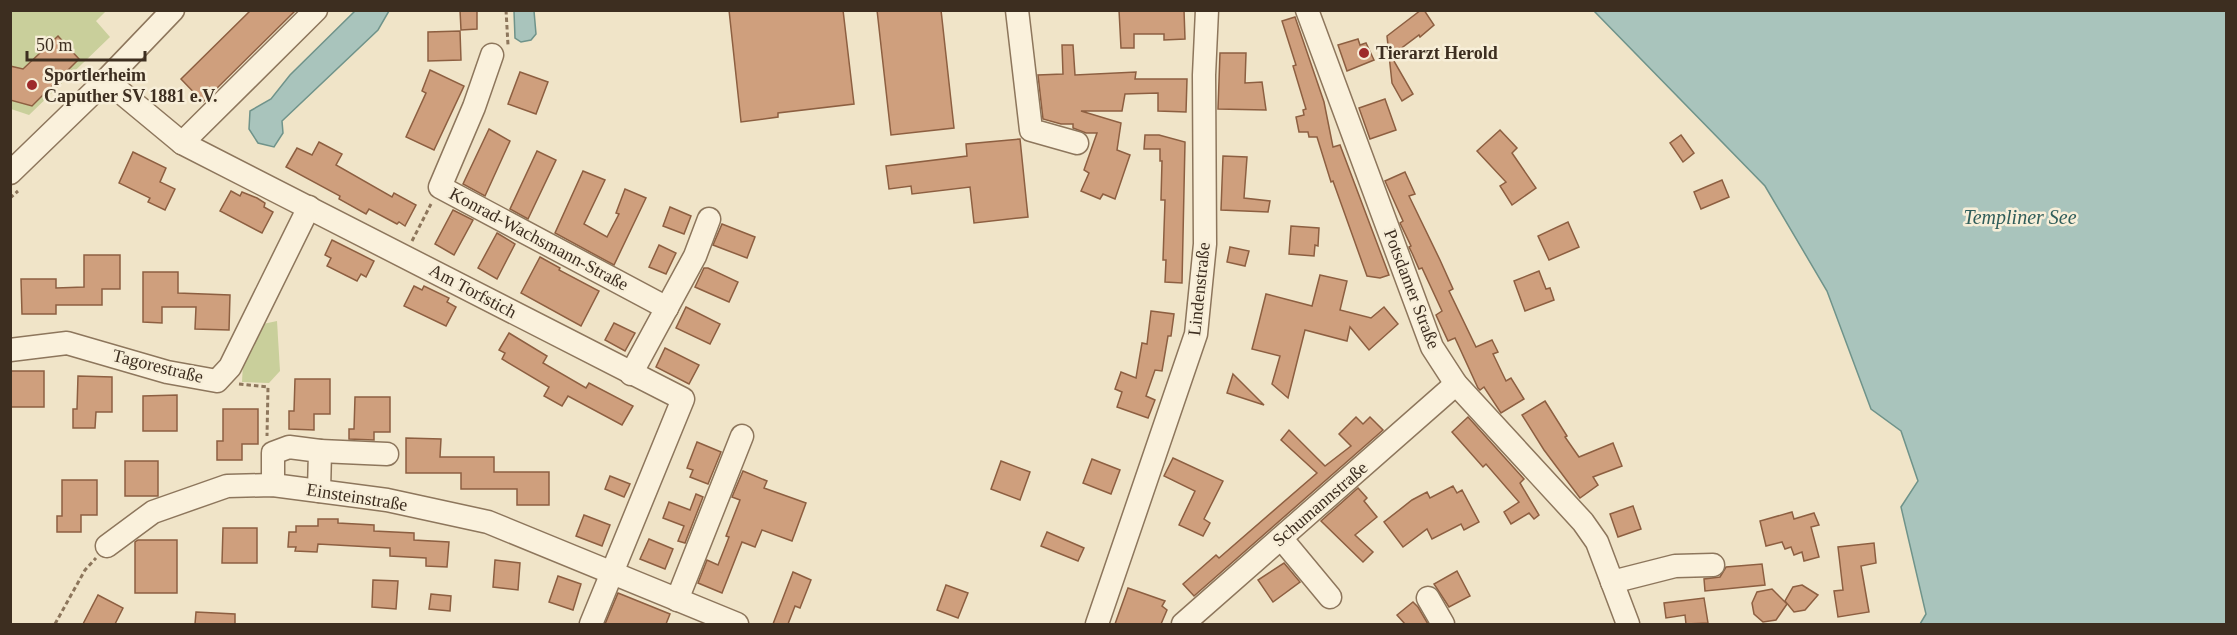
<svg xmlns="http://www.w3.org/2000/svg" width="2237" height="635" font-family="Georgia,serif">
<rect width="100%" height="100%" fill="#f0e4c8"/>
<g fill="#c9cf9b">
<polygon points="10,11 106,11 96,21 110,37 29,115 11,109"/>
<polygon points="277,321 280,371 269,383 242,382 243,363 263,324"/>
</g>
<g fill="#a9c4bc" stroke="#6f938a" stroke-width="1.5">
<polygon points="355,11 389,11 378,30 282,121 283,133 274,147 258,143 249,129 250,111 271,99 290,75"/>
<polygon points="514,11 534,11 536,34 531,40 521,42 515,38"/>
<polygon points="1594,11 2226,11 2226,624 1920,624 1926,614 1901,507 1918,481 1901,431 1871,409 1827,291 1765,186"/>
</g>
<g fill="#cf9f7d" stroke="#8d5f41" stroke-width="1.5">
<polygon points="251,10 296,10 203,102 181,79"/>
<polygon points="460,10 477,10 477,29 461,30"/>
<polygon points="729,10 843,10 854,104 778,113 778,117 741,122"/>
<polygon points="877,10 941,10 954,128 891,135"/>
<polygon points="1119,10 1184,10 1185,39 1164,40 1164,34 1134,34 1134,48 1121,48"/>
<polygon points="1421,10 1424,10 1434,25 1420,37 1419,35 1391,56 1413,94 1402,101 1392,83 1387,36"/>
<polygon points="1295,17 1324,102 1333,147 1340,145 1389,275 1380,278 1367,276 1333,181 1331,182 1317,137 1309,137 1308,132 1299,132 1296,117 1304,115 1303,110 1306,109 1293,66 1296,65 1282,21"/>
<polygon points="460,31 461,60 428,61 428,32"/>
<polygon points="58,36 79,59 32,106 10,100 10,66 23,69"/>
<polygon points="1358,39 1360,45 1366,43 1374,60 1347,71 1338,45"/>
<polygon points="1062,45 1073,45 1075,75 1136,72 1135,79 1187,79 1186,112 1158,111 1158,93 1125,94 1122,111 1081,111 1121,123 1117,150 1130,155 1115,199 1103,194 1100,199 1081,191 1089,173 1084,170 1097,133 1086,133 1073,128 1073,124 1061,124 1043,119 1038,75 1063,74"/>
<polygon points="1220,53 1246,53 1245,83 1262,82 1266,110 1218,109"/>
<polygon points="430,70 464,86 434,150 406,137 426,93 422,91"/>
<polygon points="520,72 548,82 536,114 508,104"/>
<polygon points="1385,99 1396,130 1370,139 1359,108"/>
<polygon points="489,129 510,141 485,196 463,184"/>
<polygon points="1500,130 1517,148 1512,153 1536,188 1512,205 1500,186 1506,182 1477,151"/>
<polygon points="1145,135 1159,135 1185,142 1182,283 1165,282 1166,260 1163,260 1165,200 1161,200 1162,161 1160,161 1160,149 1144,149"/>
<polygon points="1681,135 1694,153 1683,162 1670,143"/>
<polygon points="1020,139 1028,217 974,223 970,187 912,194 911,186 889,189 886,166 967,156 966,144"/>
<polygon points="319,142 342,154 336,165 392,197 394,193 416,205 405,226 399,222 397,224 369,209 366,214 339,199 340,196 286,167 297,148 312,155"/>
<polygon points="537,151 556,160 528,219 510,209"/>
<polygon points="133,152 166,168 160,182 175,189 165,210 148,202 150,198 119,183"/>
<polygon points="1223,156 1247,157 1244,198 1270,201 1268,212 1221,210"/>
<polygon points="583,171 605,180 584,224 607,237 619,214 616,213 625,189 646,198 614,265 555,233"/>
<polygon points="1405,172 1415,194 1409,196 1440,260 1453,289 1449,291 1476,347 1492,340 1498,352 1493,354 1506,381 1511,378 1524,399 1501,413 1484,387 1480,390 1478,388 1455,338 1448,341 1436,315 1442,311 1422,268 1419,269 1412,253 1409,247 1411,246 1400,223 1403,221 1385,181"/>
<polygon points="1722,180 1729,197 1701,209 1694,192"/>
<polygon points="231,191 240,196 242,192 257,198 265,203 264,207 273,212 262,233 220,211"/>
<polygon points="670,207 691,216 684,234 663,226"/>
<polygon points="453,210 473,220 454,255 435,244"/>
<polygon points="1568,222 1579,247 1549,260 1538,236"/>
<polygon points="722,224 755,237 747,258 713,245"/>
<polygon points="1291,226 1319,228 1318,246 1315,245 1314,256 1289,254"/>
<polygon points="497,233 515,244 497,279 478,268"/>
<polygon points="332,240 374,261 366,277 361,274 357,281 327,266 331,258 325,255"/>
<polygon points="659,245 676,253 666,274 649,267"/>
<polygon points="1230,247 1249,251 1245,266 1227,262"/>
<polygon points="84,255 120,255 120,289 102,289 102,305 56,305 56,314 22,314 21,279 56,279 56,288 84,287"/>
<polygon points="540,257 560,268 559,270 599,291 581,326 521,293"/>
<polygon points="704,268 708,268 738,282 729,302 695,287"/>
<polygon points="1539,271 1546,289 1550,288 1554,300 1525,311 1514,281"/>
<polygon points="143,272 178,272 178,293 230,295 229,330 195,329 196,307 162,307 162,323 143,322"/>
<polygon points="1320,275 1347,281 1340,310 1371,318 1384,307 1398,324 1369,350 1350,327 1347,341 1305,330 1288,398 1272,384 1280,356 1252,349 1259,322 1266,294 1312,306"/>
<polygon points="414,286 422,290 424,286 449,298 447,302 456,307 446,326 404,306"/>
<polygon points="686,307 720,324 710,344 676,328"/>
<polygon points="1151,311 1174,314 1171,336 1168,336 1162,371 1155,370 1146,396 1155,400 1148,418 1117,407 1122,392 1115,389 1121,372 1136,378 1142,343 1147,344"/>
<polygon points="614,323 635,333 625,351 605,340"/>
<polygon points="509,333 547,356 543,363 586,388 589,383 633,406 622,425 568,396 562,406 544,396 549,387 502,359 505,353 499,350"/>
<polygon points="665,348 699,365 689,384 656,367"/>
<rect x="10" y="371" width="34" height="36"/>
<polygon points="1233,374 1264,405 1227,393"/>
<polygon points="78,376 112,377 112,412 96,412 95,428 73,428 73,409 77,409"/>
<polygon points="295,379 330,379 330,414 314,414 314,430 289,429 289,411 294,411"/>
<polygon points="177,395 177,431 143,431 143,396"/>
<polygon points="355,397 390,397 390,432 374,432 374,440 349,439 349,429 354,429"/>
<polygon points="1545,401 1567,436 1565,437 1579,457 1613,443 1622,466 1593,477 1598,485 1580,498 1544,450 1522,415"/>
<polygon points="223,409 258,409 258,444 242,444 242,460 217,460 217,441 223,441"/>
<polygon points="1356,417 1363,424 1370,417 1383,430 1194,596 1183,584 1216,555 1219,558 1317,473 1281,440 1289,430 1325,466 1351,446 1339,434"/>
<polygon points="1468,417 1524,479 1520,483 1539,515 1534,519 1529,513 1511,524 1504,512 1519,502 1486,464 1483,467 1452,432"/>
<polygon points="406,438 441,439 440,457 494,457 494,472 549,472 549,505 517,505 517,489 461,489 461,473 406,473"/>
<polygon points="697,442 721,452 708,484 690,477 693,470 687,468"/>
<polygon points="1173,458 1223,481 1204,519 1210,523 1203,536 1179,525 1195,491 1164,476"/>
<polygon points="1092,459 1120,470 1111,494 1083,483"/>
<rect x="125" y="461" width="33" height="35"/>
<polygon points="1001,461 1030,472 1020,500 991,489"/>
<polygon points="743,471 767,481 764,488 806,503 792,541 762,530 755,547 742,542 722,593 698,583 707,560 718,565 729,537 726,536 740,500 732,497"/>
<polygon points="610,476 630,484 624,497 605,489"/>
<polygon points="62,480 97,480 97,515 81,515 81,532 57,532 57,516 62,516"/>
<polygon points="1453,486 1457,493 1462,490 1479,522 1464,530 1461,524 1432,539 1427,529 1403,547 1384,522 1412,500 1427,492 1430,498"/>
<polygon points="1358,488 1367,498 1364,501 1377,517 1355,535 1373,552 1363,562 1321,521"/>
<polygon points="696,494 703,497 685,543 678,541 684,526 663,518 669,502 690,510"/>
<polygon points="1633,506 1641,529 1618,537 1610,514"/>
<polygon points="1792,512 1794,519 1814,513 1819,525 1811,527 1819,557 1804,561 1802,552 1794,555 1791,547 1785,549 1782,542 1766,546 1760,521"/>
<polygon points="584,515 610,525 602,546 576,536"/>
<polygon points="318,519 338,519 338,523 374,525 374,531 414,533 414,540 449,542 447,567 426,566 426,558 390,556 390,548 318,544 317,552 295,551 296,547 288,547 289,532 296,532 296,526 318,526"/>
<polygon points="223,528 257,528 257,563 222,563"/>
<polygon points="1047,532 1084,548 1078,561 1041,546"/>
<polygon points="649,539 673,549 665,569 640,559"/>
<polygon points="138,540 177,540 177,593 135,593 135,542"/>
<polygon points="1874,543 1876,563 1861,566 1869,612 1838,617 1834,591 1843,590 1838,547"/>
<polygon points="495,560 520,563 518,590 493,587"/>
<polygon points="1284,563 1300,582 1273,602 1258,580"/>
<polygon points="1762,564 1765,585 1705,591 1704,579 1720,577 1726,567"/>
<polygon points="1457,571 1470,596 1449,607 1434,584"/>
<polygon points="793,572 811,580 800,608 795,606 788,624 773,624"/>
<polygon points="558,576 581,584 573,610 549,602"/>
<polygon points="373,580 398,581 396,609 372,607"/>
<polygon points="946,585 968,593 958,618 937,610"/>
<polygon points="1802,585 1818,595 1805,610 1794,612 1785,601 1793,587"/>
<polygon points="1128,588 1165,601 1162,606 1167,610 1161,624 1115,624"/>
<polygon points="1772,589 1787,604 1776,620 1763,622 1754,614 1752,603 1757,592"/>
<polygon points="618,593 670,614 666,624 605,624"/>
<polygon points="431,594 451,596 450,611 429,609"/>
<polygon points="98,595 123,608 115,624 83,624"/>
<polygon points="1704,598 1708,623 1686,624 1685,615 1666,618 1664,603"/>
<polygon points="1413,602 1418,607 1428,624 1405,624 1397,615"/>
<polygon points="196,612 235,614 235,624 195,624"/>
</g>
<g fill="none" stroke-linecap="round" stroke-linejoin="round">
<g stroke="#8d765c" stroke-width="25">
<g id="minor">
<polyline points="1017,10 1031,130 1077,143"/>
<polyline points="1307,10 1432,347 1456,384 1583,522 1597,542 1628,624"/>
<polyline points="492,55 474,107 440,187 667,308"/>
<polyline points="106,80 182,143 683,399 591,624"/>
<polyline points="182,143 316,10"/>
<polyline points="10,173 106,80 173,10"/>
<polyline points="10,350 67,343 167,372 217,381 230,367 309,207"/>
<polyline points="631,374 695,256 709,219"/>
<polyline points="320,451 387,454"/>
<polyline points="273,485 273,453 289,447 320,451 319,491"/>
<polyline points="1281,538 1330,597"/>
<polyline points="107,546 153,512 227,486 273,485 387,500 488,522 737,624"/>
<polyline points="1612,582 1675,566 1713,565"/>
<polyline points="1428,598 1443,624"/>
<polyline points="677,600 742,436"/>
<polyline points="1097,624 1196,334 1205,244 1204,75 1207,10"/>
<polyline points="1183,624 1456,384"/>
</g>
</g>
<g stroke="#8d765c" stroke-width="3" stroke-dasharray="4.5 3" stroke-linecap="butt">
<polyline points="506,10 508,45"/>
<polyline points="10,198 18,191"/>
<polyline points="412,241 431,204"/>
<polyline points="239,384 268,387 267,436"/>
<polyline points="55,624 85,570 96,558"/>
</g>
<use href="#minor" stroke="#faf1dc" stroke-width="22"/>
</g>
<g fill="#9e2a2b" stroke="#f7eed8" stroke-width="2">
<circle cx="1364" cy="53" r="6"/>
<circle cx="32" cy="85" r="6"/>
</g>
<g text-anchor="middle" stroke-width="5" stroke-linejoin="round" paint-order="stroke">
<g font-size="18" font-weight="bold" fill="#3d2e20" stroke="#f7eed8" text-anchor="start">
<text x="1376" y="59">Tierarzt Herold</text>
<text x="44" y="81">Sportlerheim<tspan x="44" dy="21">Caputher SV 1881 e.V.</tspan></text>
</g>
<g font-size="18" fill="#3d2e20" stroke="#f7eed8">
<text transform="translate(539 239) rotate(28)" y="6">Konrad-Wachsmann-Straße</text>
<text transform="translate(1199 289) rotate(-84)" y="6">Lindenstraße</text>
<text transform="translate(1412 289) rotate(69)" y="6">Potsdamer Straße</text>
<text transform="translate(473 291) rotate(28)" y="6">Am Torfstich</text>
<text transform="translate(158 366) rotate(14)" y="6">Tagorestraße</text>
<text transform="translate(357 497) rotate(9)" y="6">Einsteinstraße</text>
<text transform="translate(1320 504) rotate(-41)" y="6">Schumannstraße</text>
</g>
<g font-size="20" font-style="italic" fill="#2f5d5a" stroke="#f7eed8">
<text x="2020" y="224">Templiner See</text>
</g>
</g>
<rect width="2237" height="635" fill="none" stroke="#3d2e20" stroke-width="24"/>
<path d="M27 51v9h118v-9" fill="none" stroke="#3d2e20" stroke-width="3"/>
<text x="36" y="51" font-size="18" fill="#3d2e20" stroke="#f7eed8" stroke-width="4.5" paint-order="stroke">50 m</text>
</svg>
